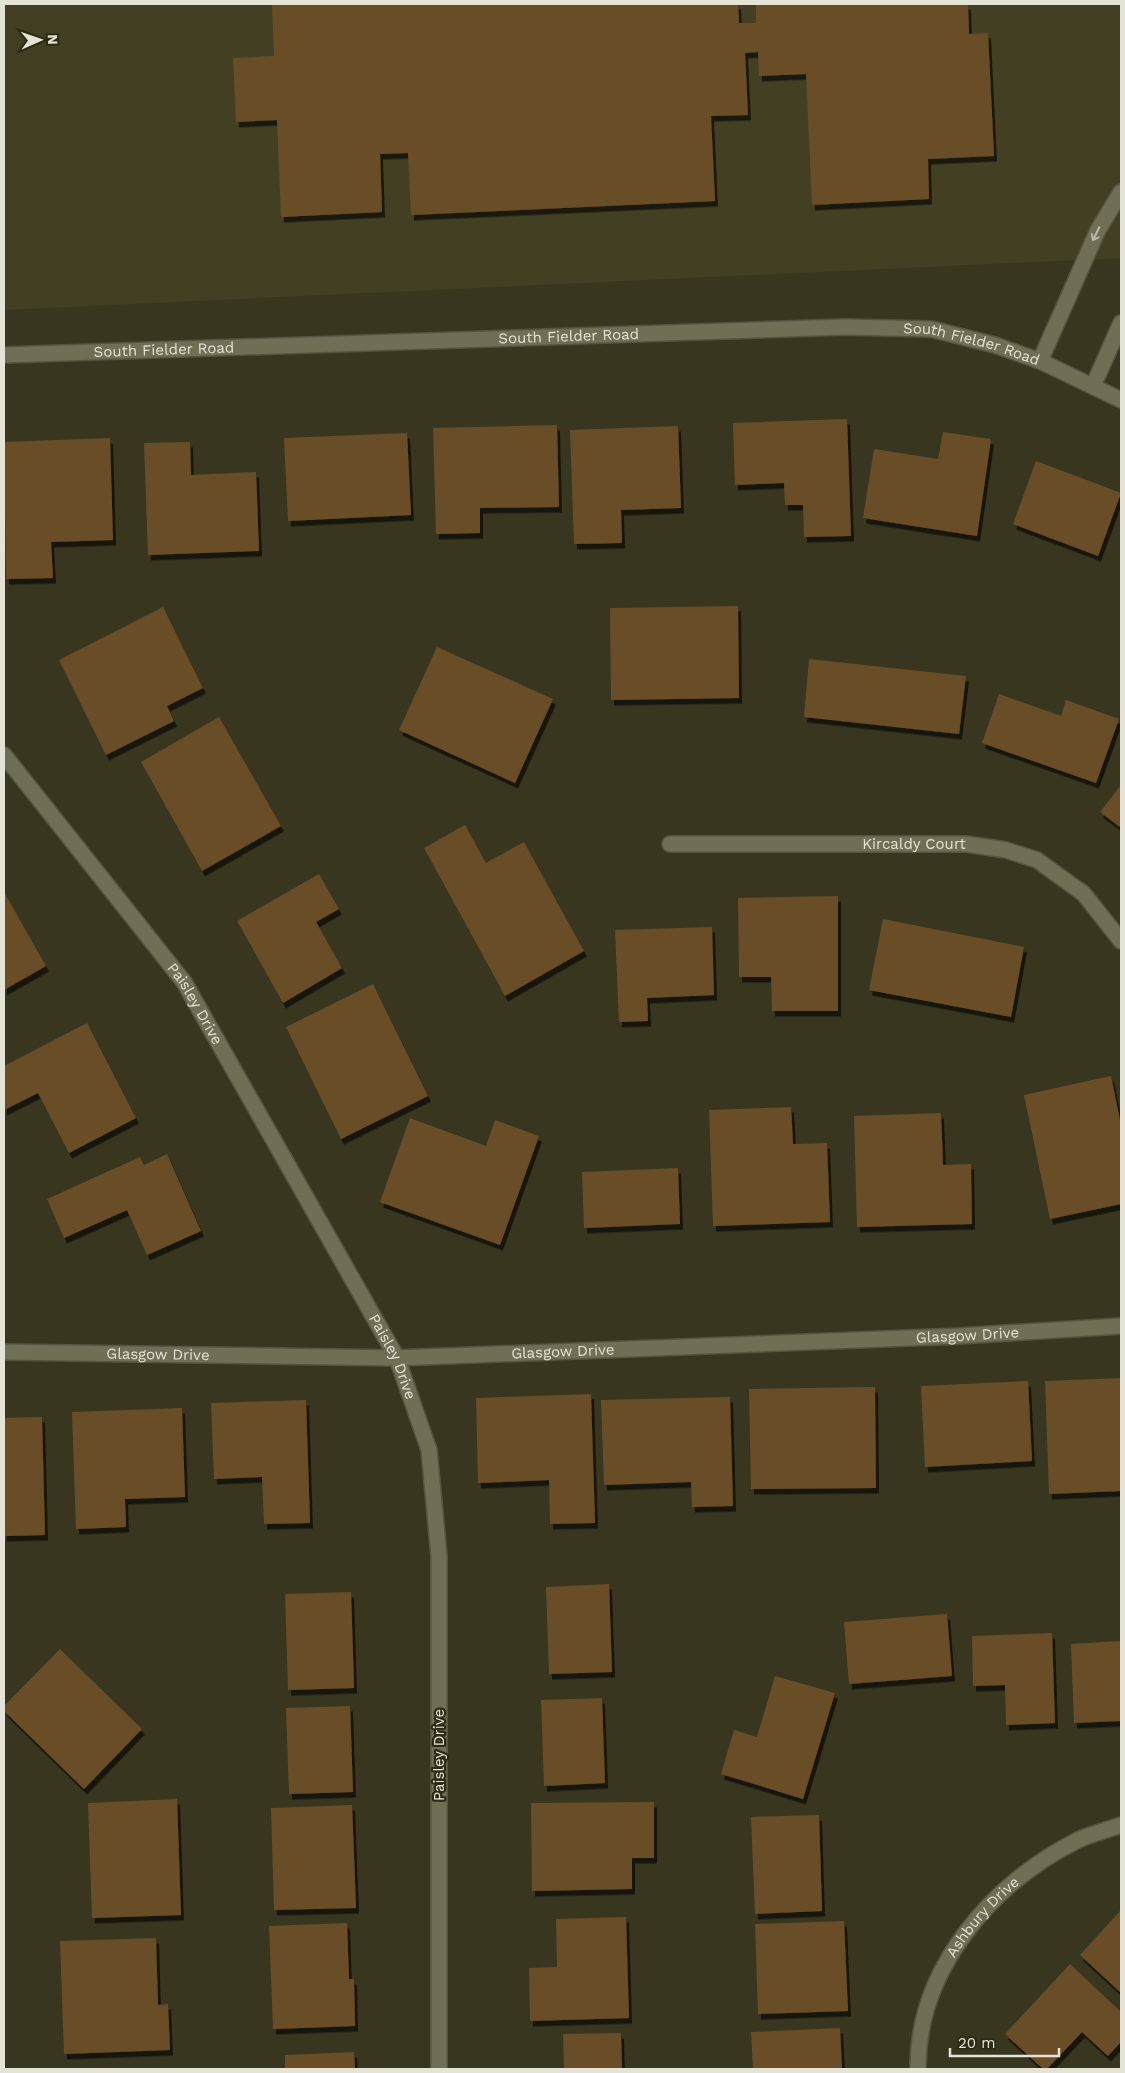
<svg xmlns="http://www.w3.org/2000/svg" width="1125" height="2073" font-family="'Work Sans',sans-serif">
<defs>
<filter id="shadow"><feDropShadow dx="3" dy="5.5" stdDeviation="0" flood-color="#0009"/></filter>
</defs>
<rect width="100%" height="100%" fill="#38361f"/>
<polygon fill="#423f22" points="4,4 1121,4 1121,258 4,310"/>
<g fill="#694d27" filter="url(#shadow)">
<polygon points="272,4 738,4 739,23 756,23 756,4 968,4 969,34 988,33 994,156 928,159 929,199 812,205 806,74 759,76 758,52 745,53 748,115 711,116 715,201 411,215 408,153 380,154 382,212 281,217 277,120 236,122 233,58 274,56"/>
<polygon points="847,419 851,536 804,537 803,505 785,505 784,483 735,485 733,423"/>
<polygon points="557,425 559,507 480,508 480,533 436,534 433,428"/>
<polygon points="678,426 681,508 621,510 622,543 574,544 570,430"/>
<polygon points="943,432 991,439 977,536 863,518 874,449 938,459"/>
<polygon points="407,433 411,515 288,521 284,438"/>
<polygon points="110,438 113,540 51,542 53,578 6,579 4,442"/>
<polygon points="190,442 191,475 256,472 259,551 148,555 144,443"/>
<polygon points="1036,461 1121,493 1098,556 1013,524"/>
<polygon points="738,606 739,698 611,700 610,608"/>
<polygon points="163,607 203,688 167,706 174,721 106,755 59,660"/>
<polygon points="437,647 553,699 515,783 399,730"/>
<polygon points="809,659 966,676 959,734 804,717"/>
<polygon points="999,694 1061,716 1066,700 1119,719 1096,783 982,743"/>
<polygon points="219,717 281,826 202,871 141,762"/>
<polygon points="1121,785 1121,828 1100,812"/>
<polygon points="465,825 486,863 524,842 584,951 505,996 424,848"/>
<polygon points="319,874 339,909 316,922 342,968 283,1003 237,921"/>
<polygon points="4,892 46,966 4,990"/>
<polygon points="838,896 838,1011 772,1011 771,977 739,977 738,898"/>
<polygon points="883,919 1024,947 1011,1017 869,990"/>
<polygon points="712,927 714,995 647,998 648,1021 619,1022 615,930"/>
<polygon points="373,984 428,1096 341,1139 286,1027"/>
<polygon points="87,1023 136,1118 69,1153 38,1093 4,1110 4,1066"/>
<polygon points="1111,1076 1121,1125 1121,1204 1050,1219 1024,1095"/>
<polygon points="791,1107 793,1144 827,1143 830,1222 713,1226 709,1110"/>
<polygon points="941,1113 943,1165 971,1164 972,1224 857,1227 854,1116"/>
<polygon points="410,1118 486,1146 495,1120 539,1136 500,1245 380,1202"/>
<polygon points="167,1154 201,1231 147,1255 127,1210 64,1238 47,1199 140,1157 144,1165"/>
<polygon points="678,1168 680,1224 584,1228 582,1172"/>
<polygon points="1121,1378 1121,1491 1049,1494 1045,1381"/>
<polygon points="1028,1381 1032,1461 925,1467 921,1386"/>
<polygon points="875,1387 876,1488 751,1489 749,1389"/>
<polygon points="591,1394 595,1523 550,1524 549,1480 478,1483 476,1398"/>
<polygon points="730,1397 733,1506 692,1507 691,1482 604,1485 601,1400"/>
<polygon points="306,1400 310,1523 264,1524 262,1477 214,1479 211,1403"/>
<polygon points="182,1408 185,1497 125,1499 126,1527 76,1529 72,1412"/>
<polygon points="42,1417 45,1535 4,1536 4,1418"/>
<polygon points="609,1584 612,1672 549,1674 546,1587"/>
<polygon points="351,1592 354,1688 288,1690 285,1594"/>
<polygon points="947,1614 952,1676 849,1684 844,1622"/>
<polygon points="1052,1633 1055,1723 1006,1725 1005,1685 973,1686 972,1636"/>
<polygon points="1121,1641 1121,1721 1074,1723 1071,1644"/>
<polygon points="60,1649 142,1729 84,1789 4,1711 4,1706"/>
<polygon points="775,1676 835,1693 803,1799 721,1774 734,1730 757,1737"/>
<polygon points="602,1698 605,1783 544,1786 541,1700"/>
<polygon points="350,1706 353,1792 289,1794 286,1708"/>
<polygon points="177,1799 181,1915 92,1918 88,1803"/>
<polygon points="654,1802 654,1858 632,1858 632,1889 532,1891 531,1803"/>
<polygon points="352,1805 356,1908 274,1910 271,1808"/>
<polygon points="819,1815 822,1911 755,1914 751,1817"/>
<polygon points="1121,1910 1121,1993 1080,1955"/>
<polygon points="626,1917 629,2018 530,2021 529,1968 557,1967 556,1919"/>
<polygon points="844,1921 848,2011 758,2014 755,1924"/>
<polygon points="347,1923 349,1979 354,1979 355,2026 273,2029 269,1926"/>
<polygon points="156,1938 158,2005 168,2004 170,2050 64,2054 60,1941"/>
<polygon points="1070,1964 1121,2012 1121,2042 1108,2056 1082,2032 1047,2069 1043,2069 1005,2034"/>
<polygon points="840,2028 842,2068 753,2069 751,2032"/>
<polygon points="621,2033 622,2069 564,2069 563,2034"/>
<polygon points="354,2052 355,2069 285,2069 285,2055"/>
</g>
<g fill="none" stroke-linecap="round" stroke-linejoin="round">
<g stroke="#565441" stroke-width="18">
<g id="service">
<polyline points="1040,361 1098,230 1121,192"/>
<polyline points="1093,386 1121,323"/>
</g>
</g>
<g stroke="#565441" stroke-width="18">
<g id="minor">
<path id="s1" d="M4,755L184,982L397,1358L429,1450L439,1556V2069"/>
<path id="s2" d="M670,844H966L1006,850L1037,860L1084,894L1121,941"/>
<path id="s3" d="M4,1352L397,1358L959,1336L1121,1326"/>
<path id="s4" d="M918,2069C917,1969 992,1883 1078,1840C1091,1834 1107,1830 1121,1825"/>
</g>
</g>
<g stroke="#565441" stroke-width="18">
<g id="tertiary">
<path id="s5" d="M4,355L845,327L931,329L995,345L1040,361L1121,400"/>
</g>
</g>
<use href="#service" stroke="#706e55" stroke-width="15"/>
<use href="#minor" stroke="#706e55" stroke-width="15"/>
<use href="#tertiary" stroke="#706e55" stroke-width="15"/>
</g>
<defs><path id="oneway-shaft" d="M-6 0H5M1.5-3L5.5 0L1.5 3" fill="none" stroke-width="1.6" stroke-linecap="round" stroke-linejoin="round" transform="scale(1.25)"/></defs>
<use stroke="#bbbaa9" href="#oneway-shaft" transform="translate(1096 234) rotate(116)"/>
<g text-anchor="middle" stroke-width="4.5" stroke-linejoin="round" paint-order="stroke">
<g font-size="15" fill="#e4e3d6" stroke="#2e2b15">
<text dy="5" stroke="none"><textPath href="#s5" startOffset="565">South Fielder Road</textPath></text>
<text dy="5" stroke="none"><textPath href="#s5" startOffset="970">South Fielder Road</textPath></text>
<text dy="5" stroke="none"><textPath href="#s5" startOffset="160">South Fielder Road</textPath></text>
<text dy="5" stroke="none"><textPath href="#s2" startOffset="244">Kircaldy Court</textPath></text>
<text dy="5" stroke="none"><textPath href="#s1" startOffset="314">Paisley Drive</textPath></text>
<text dy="5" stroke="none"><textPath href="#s3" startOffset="964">Glasgow Drive</textPath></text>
<text dy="5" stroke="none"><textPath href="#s3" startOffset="559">Glasgow Drive</textPath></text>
<text dy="5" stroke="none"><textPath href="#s3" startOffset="154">Glasgow Drive</textPath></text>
<text dy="5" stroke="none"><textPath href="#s1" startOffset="719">Paisley Drive</textPath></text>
<text transform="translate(439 1755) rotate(-90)" y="5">Paisley Drive</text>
<text dy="5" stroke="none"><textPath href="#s4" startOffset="170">Ashbury Drive</textPath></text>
</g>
</g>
<rect width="1125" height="2073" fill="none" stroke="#e4e3d6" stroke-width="10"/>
<g transform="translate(40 40) rotate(88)" stroke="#2e2b15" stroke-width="4" paint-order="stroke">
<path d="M0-4L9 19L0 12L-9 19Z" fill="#e4e3d6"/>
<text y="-8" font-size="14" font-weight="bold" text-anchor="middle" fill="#e4e3d6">N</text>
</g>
<path d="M950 2048v8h109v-8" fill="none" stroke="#e4e3d6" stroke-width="2.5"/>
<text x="958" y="2048" font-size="15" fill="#e4e3d6" stroke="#2e2b15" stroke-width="4" paint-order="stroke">20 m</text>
</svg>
